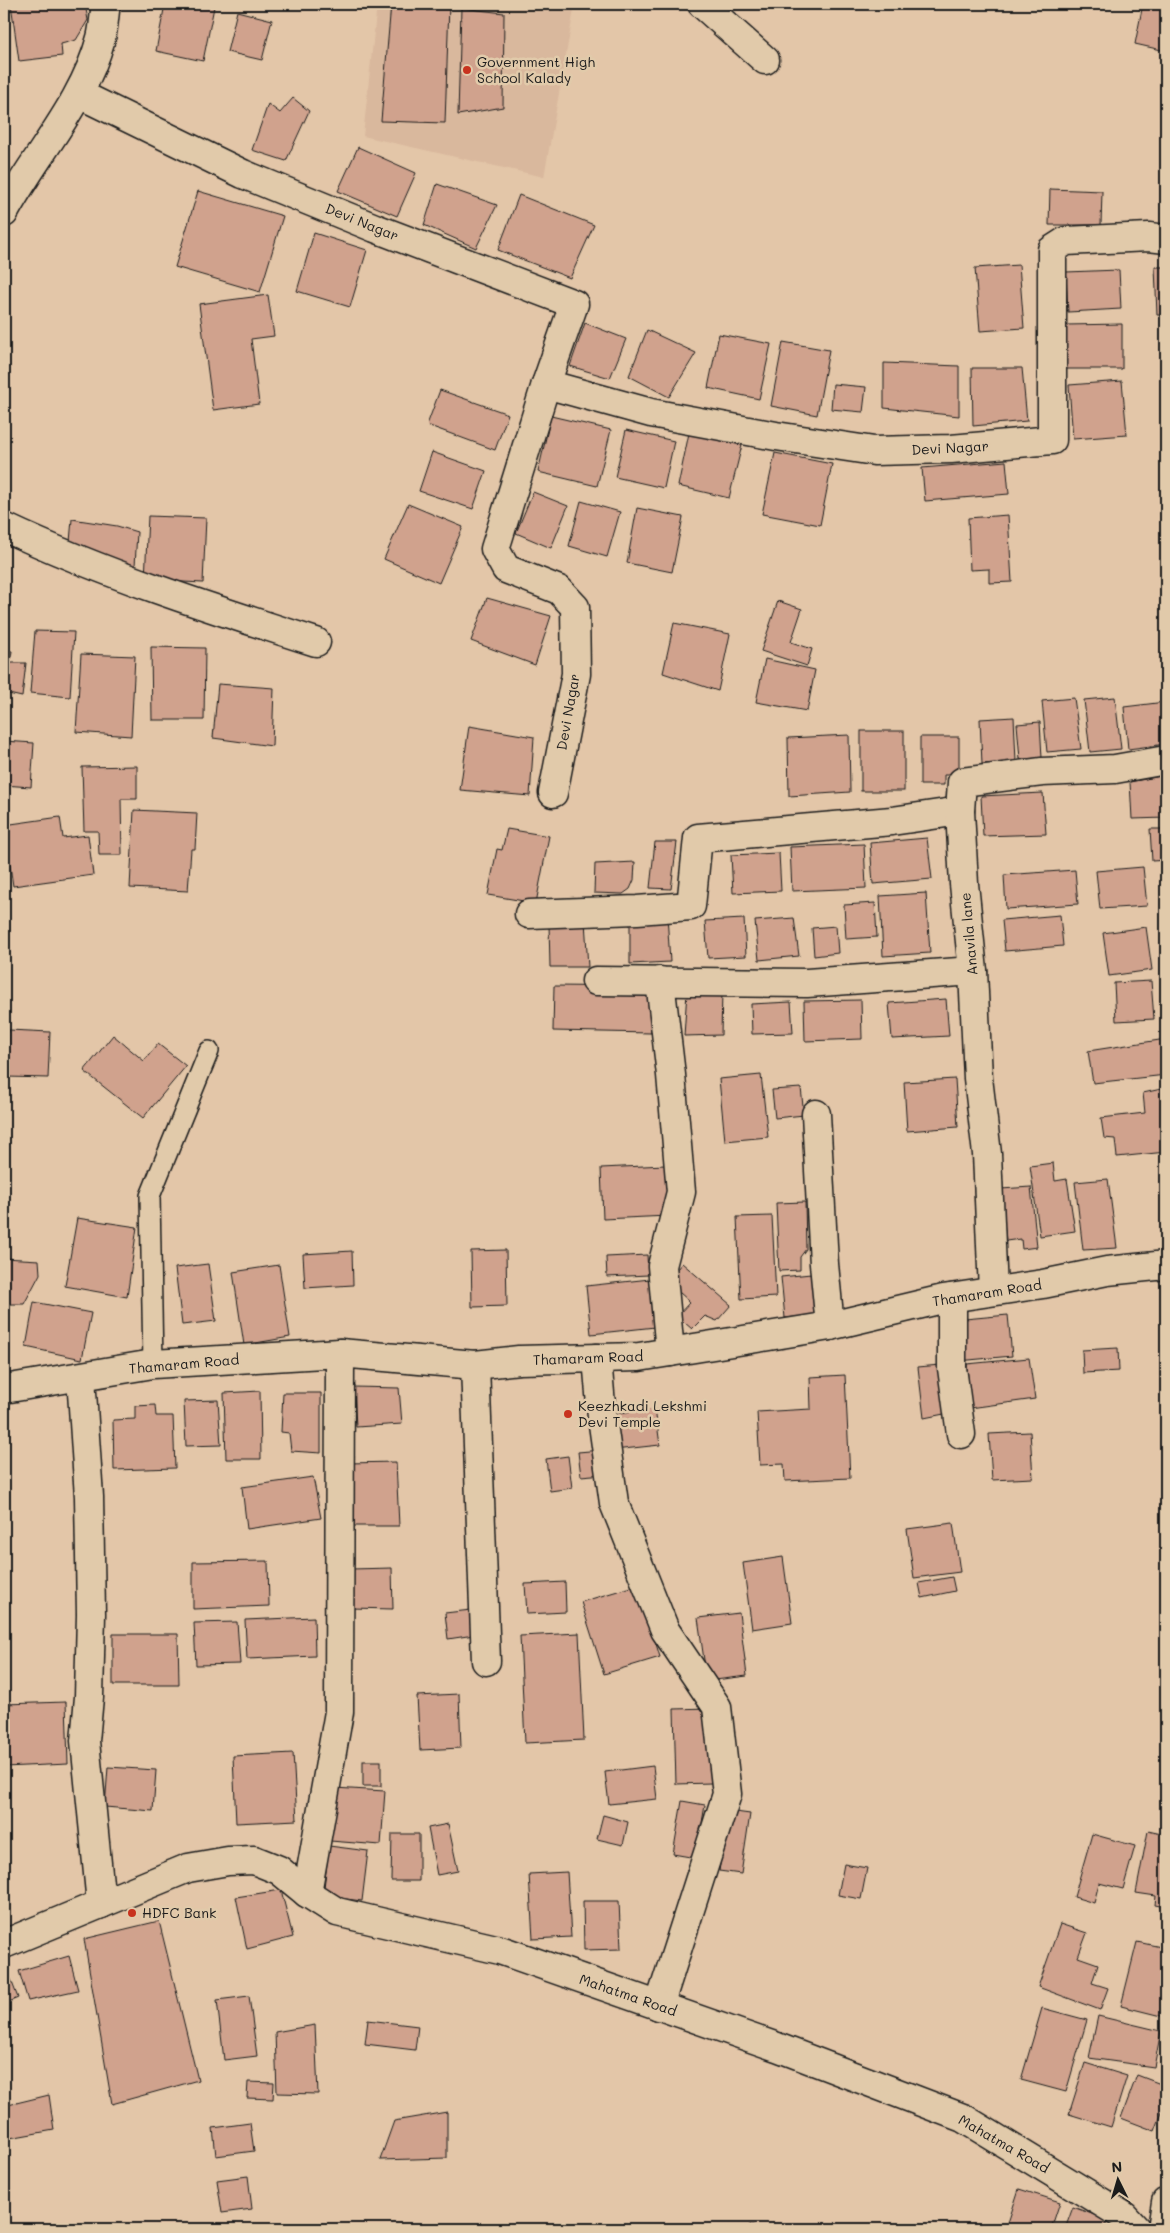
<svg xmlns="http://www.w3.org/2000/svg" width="1170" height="2233" font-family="Mali,sans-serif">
<rect width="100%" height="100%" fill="#e3c6a8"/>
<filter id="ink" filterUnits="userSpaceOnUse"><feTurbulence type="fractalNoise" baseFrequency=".02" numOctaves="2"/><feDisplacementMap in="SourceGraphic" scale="10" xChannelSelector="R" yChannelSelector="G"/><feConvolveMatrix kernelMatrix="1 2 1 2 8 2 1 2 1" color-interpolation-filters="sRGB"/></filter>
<g filter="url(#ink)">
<polygon fill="#d9b89d" points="377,4 575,4 544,177 363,136"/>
<g fill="#d0a28d" stroke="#1c1c1c">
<polygon points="11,4 85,4 88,20 76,40 61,44 62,56 19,61"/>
<polygon points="165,4 200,4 214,7 203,61 156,51"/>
<polygon points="391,4 449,4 445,123 381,121"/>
<polygon points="1143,4 1166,4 1166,51 1135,44"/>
<polygon points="461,8 504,13 503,107 458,115"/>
<polygon points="237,11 272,20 262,60 227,52"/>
<polygon points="293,98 309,111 286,161 252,150 268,104 280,113"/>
<polygon points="358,147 416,173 397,216 338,191"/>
<polygon points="1166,167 1166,217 1163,217"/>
<polygon points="437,184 497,205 476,248 424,225"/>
<polygon points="1050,189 1102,191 1101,225 1049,225"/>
<polygon points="198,191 283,216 260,292 175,267"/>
<polygon points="519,195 594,225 570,278 498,250"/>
<polygon points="314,233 367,250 350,307 297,291"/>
<polygon points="1019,265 1024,328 980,331 975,268"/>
<polygon points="1155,267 1166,267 1166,315 1157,315"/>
<polygon points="1119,270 1121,309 1068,312 1066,272"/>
<polygon points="268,295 274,336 251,339 259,404 213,410 199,304"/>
<polygon points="585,323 626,339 610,378 570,366"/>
<polygon points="1122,324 1122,369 1065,369 1066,325"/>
<polygon points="647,330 696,353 669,397 629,376"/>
<polygon points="719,334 771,344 759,399 708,388"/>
<polygon points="783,342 829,350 817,415 771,406"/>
<polygon points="884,363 959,366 959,416 884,408"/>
<polygon points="972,368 1022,368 1027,421 973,426"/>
<polygon points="1122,381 1127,435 1073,439 1069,385"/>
<polygon points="833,384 866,387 863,412 831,409"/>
<polygon points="440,390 508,414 495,450 427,425"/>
<polygon points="551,416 611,430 597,486 538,472"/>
<polygon points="626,430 674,441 664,488 615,477"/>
<polygon points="689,433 742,445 729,498 678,486"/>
<polygon points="432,452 486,471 473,509 419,491"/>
<polygon points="775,453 832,464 820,525 762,514"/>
<polygon points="1006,461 1009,494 925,501 922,468"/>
<polygon points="533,492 568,506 551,548 516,533"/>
<polygon points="581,501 620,512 607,557 569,546"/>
<polygon points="408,504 463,527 439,583 384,559"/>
<polygon points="637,508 683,517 672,572 627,563"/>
<polygon points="1008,515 1012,582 989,583 989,569 970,570 968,518"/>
<polygon points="148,516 206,518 203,583 145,580"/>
<polygon points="72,519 117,526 137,532 135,566 70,542"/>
<polygon points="487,598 551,616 535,665 471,641"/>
<polygon points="778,601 802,609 791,642 812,649 807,666 761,651"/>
<polygon points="674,623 730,634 718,691 663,673"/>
<polygon points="35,631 74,632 70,697 30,693"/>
<polygon points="151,647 205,648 204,720 152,720"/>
<polygon points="4,651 12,651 10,663 26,663 22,697 4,693"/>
<polygon points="81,654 135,656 131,736 76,732"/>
<polygon points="765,659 815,670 807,711 756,702"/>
<polygon points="218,684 274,688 272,746 213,738"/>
<polygon points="1115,697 1121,749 1090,752 1084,700"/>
<polygon points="1074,698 1081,749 1047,752 1042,701"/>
<polygon points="1165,702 1166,744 1128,749 1124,707"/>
<polygon points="1014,717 1016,762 982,764 980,719"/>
<polygon points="1040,722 1042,758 1020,759 1017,724"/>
<polygon points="469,726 534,737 530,796 460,790"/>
<rect x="861" y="731" width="43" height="60"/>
<polygon points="849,735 850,792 789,796 788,738"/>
<polygon points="920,737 959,737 959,775 944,775 944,785 920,785"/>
<polygon points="4,741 34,743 31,787 4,785"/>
<polygon points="137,766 137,799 121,799 122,855 99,855 98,831 84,831 82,767"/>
<polygon points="1166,775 1166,818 1132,819 1130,782"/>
<polygon points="1043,793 1046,834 983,836 981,796"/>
<polygon points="134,810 197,813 195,849 191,849 188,891 130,888"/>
<polygon points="60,817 63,838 88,835 93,875 13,886 4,825"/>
<polygon points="507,829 549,836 536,903 488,895 497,849 502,850"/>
<polygon points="1150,829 1166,829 1166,860 1152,861"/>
<polygon points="927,838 932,879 873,884 870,843"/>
<polygon points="655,842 677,842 671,889 650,888"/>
<polygon points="864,844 866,888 792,891 790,847"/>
<polygon points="779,853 781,891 733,893 731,855"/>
<polygon points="635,862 634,880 630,889 623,894 594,893 595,864"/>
<polygon points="1143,867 1147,906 1100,909 1096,871"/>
<polygon points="1163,867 1166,867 1166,897"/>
<polygon points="1075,870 1078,904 1006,909 1004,875"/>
<polygon points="926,893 930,953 883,956 880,896"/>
<polygon points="875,903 877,937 846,939 844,905"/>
<polygon points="667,915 670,962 630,964 630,918"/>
<polygon points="1060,915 1063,946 1005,951 1002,920"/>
<polygon points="794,918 799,956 759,960 755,921"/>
<polygon points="744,919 746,956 708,958 705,921"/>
<polygon points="585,921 588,967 550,967 549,923"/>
<polygon points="836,926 838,953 814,956 812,928"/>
<polygon points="1146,927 1152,970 1109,976 1103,933"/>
<polygon points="1151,981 1154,1019 1116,1021 1114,983"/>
<polygon points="554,986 652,987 651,1033 553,1031"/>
<polygon points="687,992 722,992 721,1035 684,1036"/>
<polygon points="946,999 949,1036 892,1039 889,1003"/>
<polygon points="861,1000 862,1039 805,1041 804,1001"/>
<polygon points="791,1002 793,1033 752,1034 751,1004"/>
<polygon points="9,1030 50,1032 48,1078 7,1077"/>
<polygon points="113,1035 144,1061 158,1044 186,1066 143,1118 84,1071"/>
<polygon points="1166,1039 1166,1075 1093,1083 1088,1051"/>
<polygon points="761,1075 768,1137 725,1141 719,1079"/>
<polygon points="955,1079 958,1127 907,1131 904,1082"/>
<polygon points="801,1088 804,1115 775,1118 772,1090"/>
<polygon points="1166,1088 1166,1152 1117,1157 1115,1139 1104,1138 1101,1118 1145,1113 1143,1093"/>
<polygon points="1053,1163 1055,1181 1067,1179 1075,1231 1040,1236 1030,1166"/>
<polygon points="665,1165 668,1216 603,1219 601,1168"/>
<polygon points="1108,1179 1117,1248 1083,1250 1075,1182"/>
<polygon points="1031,1187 1037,1247 1022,1249 1021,1239 1006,1241 1001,1189"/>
<polygon points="805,1202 806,1249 800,1257 800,1270 779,1271 776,1203"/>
<polygon points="772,1216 776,1297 741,1299 737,1217"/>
<polygon points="77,1218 137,1227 127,1297 65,1286"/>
<polygon points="506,1250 507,1306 472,1307 471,1251"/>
<polygon points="352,1251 353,1285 305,1288 303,1254"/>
<polygon points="647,1255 648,1275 607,1277 606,1257"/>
<polygon points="4,1258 39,1260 40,1274 24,1304 4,1304"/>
<polygon points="682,1263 731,1305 717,1321 705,1316 692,1329 677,1316 690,1302 667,1281"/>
<polygon points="208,1264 216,1321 182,1325 175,1268"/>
<polygon points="279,1265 290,1337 244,1345 233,1272"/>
<polygon points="811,1274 815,1315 785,1318 781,1277"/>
<polygon points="650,1279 655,1327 591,1334 586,1286"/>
<polygon points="34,1302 91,1313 82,1359 26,1347"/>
<polygon points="1008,1315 1012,1356 958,1361 954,1320"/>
<polygon points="1118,1348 1119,1371 1083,1373 1082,1350"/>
<polygon points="1029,1358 1035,1399 970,1408 967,1364"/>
<polygon points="940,1365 949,1413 924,1418 918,1367"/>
<polygon points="845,1375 850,1478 785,1481 784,1464 760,1465 757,1412 811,1409 810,1377"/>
<polygon points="354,1387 399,1388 402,1424 356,1427"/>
<polygon points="260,1391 261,1459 226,1459 224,1393"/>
<polygon points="283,1393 321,1393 321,1453 291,1451 289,1433 281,1432"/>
<polygon points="218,1400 221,1445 186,1446 184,1401"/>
<polygon points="155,1405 156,1416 173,1416 175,1468 114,1470 113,1420 135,1419 135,1406"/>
<polygon points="655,1409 660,1445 614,1450 609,1414"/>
<polygon points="1030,1432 1033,1478 992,1480 989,1434"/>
<polygon points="601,1450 604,1474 581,1476 578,1452"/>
<polygon points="568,1456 572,1488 550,1491 546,1459"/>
<polygon points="396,1462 399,1526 348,1526 348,1463"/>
<polygon points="313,1477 321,1518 247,1529 242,1487"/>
<polygon points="953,1523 960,1572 914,1578 907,1529"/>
<polygon points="783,1557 792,1623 752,1629 743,1563"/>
<polygon points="268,1561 269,1606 193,1609 193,1562"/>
<polygon points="392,1568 393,1609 351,1608 351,1569"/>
<polygon points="952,1577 955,1591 922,1598 919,1583"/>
<polygon points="565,1582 566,1612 527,1614 525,1584"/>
<polygon points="638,1585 660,1657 604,1674 581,1602"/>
<polygon points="471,1610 474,1635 448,1639 445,1613"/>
<polygon points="739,1613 747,1676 707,1681 698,1618"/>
<polygon points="314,1617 315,1656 247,1659 245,1620"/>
<polygon points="237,1622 240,1664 196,1665 194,1623"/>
<polygon points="579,1633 584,1740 525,1743 520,1636"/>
<polygon points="113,1634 178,1634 179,1685 113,1685"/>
<polygon points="459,1694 461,1748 420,1750 417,1696"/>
<polygon points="66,1702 68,1764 4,1767 4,1704"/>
<polygon points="709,1708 711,1783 676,1784 674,1709"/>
<polygon points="293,1753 297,1820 236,1823 233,1756"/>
<rect x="363" y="1761" width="18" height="25"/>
<polygon points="653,1766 657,1799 609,1804 605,1772"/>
<polygon points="108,1767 156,1770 153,1811 105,1807"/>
<polygon points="334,1788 385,1791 381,1845 330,1841"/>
<polygon points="682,1801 705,1805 696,1858 673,1854"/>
<polygon points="728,1811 750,1814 741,1874 719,1871"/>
<polygon points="603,1815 628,1822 623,1845 597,1839"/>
<polygon points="448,1824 458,1871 437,1875 428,1828"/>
<polygon points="1148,1831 1166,1835 1166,1907 1155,1905 1156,1896 1136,1893"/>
<polygon points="392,1834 419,1834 419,1881 391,1881"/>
<polygon points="1092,1834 1135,1846 1123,1889 1099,1883 1094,1903 1074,1897"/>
<polygon points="329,1846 368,1851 362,1901 323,1896"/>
<polygon points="844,1864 867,1868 861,1899 838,1895"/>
<polygon points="567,1872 571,1937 533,1939 529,1874"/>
<polygon points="281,1890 293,1937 247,1949 236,1897"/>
<polygon points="583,1901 619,1901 621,1949 584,1950"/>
<polygon points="159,1921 198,2080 112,2104 84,1939"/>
<polygon points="1060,1924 1087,1933 1078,1957 1098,1964 1092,1983 1108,1988 1100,2010 1038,1987"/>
<polygon points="1137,1942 1166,1948 1165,2017 1121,2006"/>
<polygon points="69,1956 78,1990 28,2001 19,1971"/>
<polygon points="8,1972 18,1998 4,2004 4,1973"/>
<polygon points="249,1996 257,2056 224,2060 217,2000"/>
<polygon points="1042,2008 1087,2020 1066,2092 1021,2080"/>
<polygon points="1098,2016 1161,2031 1154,2067 1089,2058"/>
<polygon points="368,2020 418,2026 415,2050 365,2044"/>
<polygon points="315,2025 318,2094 277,2093 275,2032"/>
<polygon points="1085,2063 1127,2076 1111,2127 1069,2114"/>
<polygon points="1137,2075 1166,2086 1166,2102 1155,2131 1121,2118"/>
<polygon points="248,2082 274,2083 273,2099 247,2098"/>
<polygon points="49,2095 54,2130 4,2139 4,2106"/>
<polygon points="447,2112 447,2158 380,2160 394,2121"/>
<polygon points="250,2123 254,2151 216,2156 213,2128"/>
<polygon points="248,2176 252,2209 222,2213 217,2180"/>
<polygon points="1019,2189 1060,2202 1051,2229 1006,2229"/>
<polygon points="1073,2207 1108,2220 1104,2229 1065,2229"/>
<polygon points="750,2225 757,2229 746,2229"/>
</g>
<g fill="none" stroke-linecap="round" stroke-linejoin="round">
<g stroke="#1c1c1c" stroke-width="22">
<polyline id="lane" points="153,1364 150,1196 209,1051"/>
</g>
<g stroke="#1c1c1c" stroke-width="31">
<g id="street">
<polyline points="702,4 765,60"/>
<polyline points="79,94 243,174 375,228 574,304 546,384 495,549 506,569 559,590 575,607 576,674 553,793"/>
<path d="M4,213C35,155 84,103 101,38C104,27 104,15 106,4"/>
<polyline points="546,384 651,413 776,436 874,451 951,449 1052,440 1052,250 1066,241 1149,237 1166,239"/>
<path d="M4,527C104,574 210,608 316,642"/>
<polyline points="529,914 637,910 691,906 698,838 892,821 960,811"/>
<polyline points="596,981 807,983 973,971"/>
<polyline points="660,981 671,1075 681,1192 662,1266 670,1352"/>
<polyline points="816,1114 824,1264 830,1326"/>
<polyline points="993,1291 987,1154 978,1078 973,971 964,884 960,811 962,782 1042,772 1115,769 1166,760"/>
<polyline points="952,1298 952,1368 961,1434"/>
<polyline points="597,1358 602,1417 614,1503 665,1630 717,1707 727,1794 659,2006"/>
<polyline points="475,1365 486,1661"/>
<polyline points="81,1377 89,1497 91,1614 89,1697 85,1741 101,1904"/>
<polyline points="4,1389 153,1364 340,1353 475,1365 519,1360 639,1357 830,1326 943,1299 1043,1284 1107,1271 1166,1265"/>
<polyline points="307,1893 339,1712 340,1353"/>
<polyline points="4,1944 188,1868 228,1861 254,1860 279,1870 307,1893 337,1912 500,1950 777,2047 963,2118 1124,2216 1136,2229"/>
<polyline points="1162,2229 1166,2202"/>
</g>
</g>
<use href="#lane" stroke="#e1caaa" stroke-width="19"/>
<use href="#street" stroke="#e1caaa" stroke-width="28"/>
</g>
</g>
<g fill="#c8321e" stroke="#e1caaa" stroke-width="2">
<circle cx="467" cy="70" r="5"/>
<circle cx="568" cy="1414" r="5"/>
<circle cx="132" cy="1913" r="5"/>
</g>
<g text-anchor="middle" stroke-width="5" stroke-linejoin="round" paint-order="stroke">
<g font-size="14" fill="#1c1c1c" stroke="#e1caaa" text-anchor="start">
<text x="477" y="67">Government High<tspan x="477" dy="16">School Kalady</tspan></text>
<text x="578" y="1411">Keezhkadi Lekshmi<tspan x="578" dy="16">Devi Temple</tspan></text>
<text x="142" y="1918">HDFC Bank</text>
</g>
<g font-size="14" fill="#1c1c1c" stroke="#e1caaa">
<text transform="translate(362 222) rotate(22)" y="5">Devi Nagar</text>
<text transform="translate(950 448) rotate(-3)" y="5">Devi Nagar</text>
<text transform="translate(568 712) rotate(-80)" y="5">Devi Nagar</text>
<text transform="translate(969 934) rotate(-95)" y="5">Anavila lane</text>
<text transform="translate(987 1293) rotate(-9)" y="5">Thamaram Road</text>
<text transform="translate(588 1358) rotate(-2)" y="5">Thamaram Road</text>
<text transform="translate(184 1364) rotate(-5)" y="5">Thamaram Road</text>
<text transform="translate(628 1995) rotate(19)" y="5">Mahatma Road</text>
<text transform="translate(1004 2144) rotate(30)" y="5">Mahatma Road</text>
</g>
</g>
<rect width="1170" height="2233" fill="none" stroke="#e1caaa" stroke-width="20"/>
<rect x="10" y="10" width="1150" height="2213" fill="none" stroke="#1c1c1c" stroke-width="2" filter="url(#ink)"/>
<g transform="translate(1118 2180) rotate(355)" stroke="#e1caaa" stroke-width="4" paint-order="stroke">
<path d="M0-4L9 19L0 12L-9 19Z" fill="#1c1c1c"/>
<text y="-8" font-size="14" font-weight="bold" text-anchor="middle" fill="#1c1c1c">N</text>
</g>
</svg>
